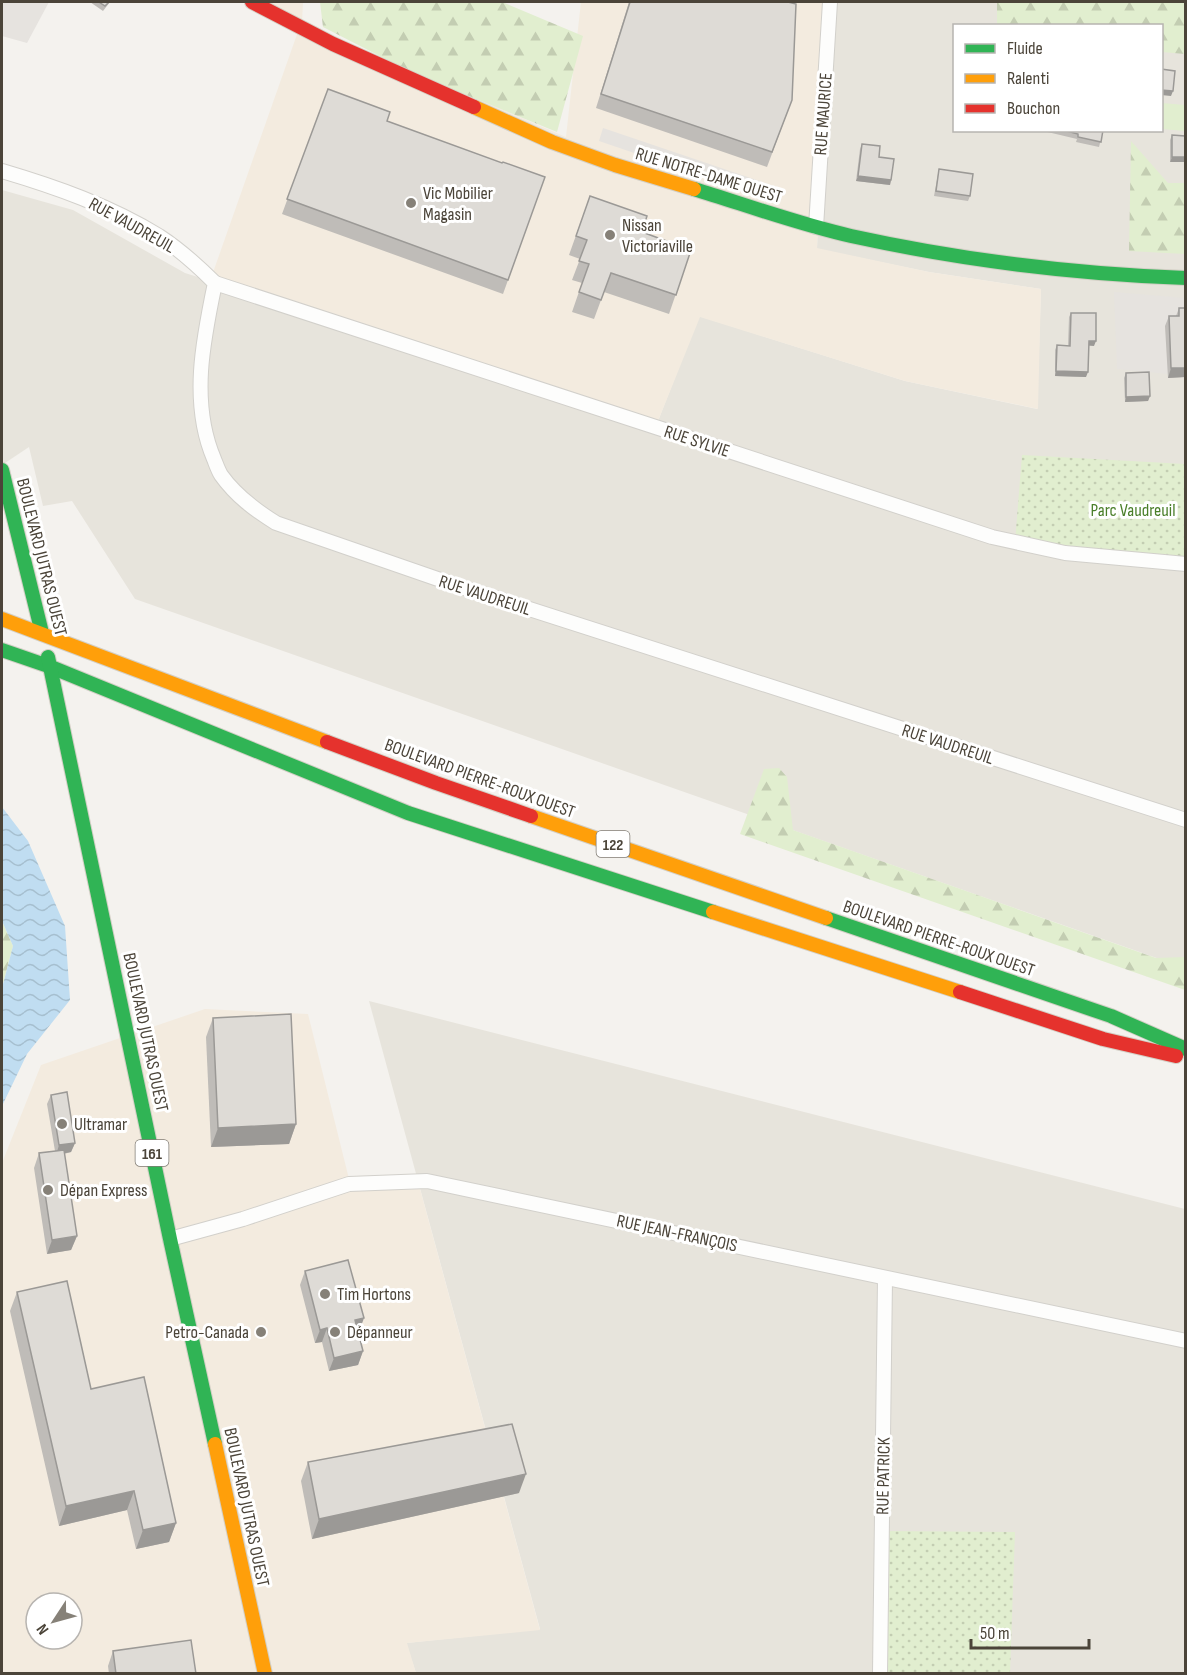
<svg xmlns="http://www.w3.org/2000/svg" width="1187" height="1675" font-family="'Sofia Sans Condensed',sans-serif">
<defs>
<pattern id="forest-firs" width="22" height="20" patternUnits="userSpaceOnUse" patternTransform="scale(1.5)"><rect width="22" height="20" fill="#e1eecf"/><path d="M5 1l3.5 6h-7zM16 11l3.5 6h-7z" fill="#c3cdb2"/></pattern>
<pattern id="park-dots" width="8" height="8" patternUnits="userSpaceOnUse" patternTransform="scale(1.5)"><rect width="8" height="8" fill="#e1eecf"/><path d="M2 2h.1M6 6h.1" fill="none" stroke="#c3cdb2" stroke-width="1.8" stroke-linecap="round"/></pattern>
<pattern id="water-waves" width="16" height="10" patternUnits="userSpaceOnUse" patternTransform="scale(1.5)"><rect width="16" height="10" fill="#c0ddf1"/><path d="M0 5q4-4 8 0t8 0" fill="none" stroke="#a6bfcf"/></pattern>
</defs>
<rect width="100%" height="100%" fill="#f4f2ee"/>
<g fill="#e7e4dc" fill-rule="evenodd">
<path d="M827,2H1185V968L135,599L72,501L43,506L29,447L2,465V190L73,210L185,273L658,421L699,316L905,381L1037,409L1041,289L929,272L817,249ZM954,26H1162V130H954Z"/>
<polygon points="369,1001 1185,1209 1185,1673 416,1673 406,1643 540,1629"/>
</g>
<g fill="#f3ebdf" fill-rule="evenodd">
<polygon points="269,2 303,2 302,23 566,137 581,2 827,2 817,248 929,272 1041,289 1038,409 905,381 700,317 658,421 210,281 301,23"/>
<path d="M205,1009L308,1014L352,1191L420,1189L540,1630L407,1643L416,1673H2V1163L41,1065ZM36,1603H72V1639H36Z"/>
</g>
<g fill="url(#forest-firs)">
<polygon points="320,2 502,2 583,36 557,132 415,74 323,27"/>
<polygon points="997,2 1185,2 1185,54 1162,52 1162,26 997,25"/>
<polygon points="1131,141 1168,183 1185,183 1185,254 1129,251"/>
<polygon points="779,768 787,777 793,830 1156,958 1185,957 1185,990 740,834 764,769"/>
<polygon points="2,921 13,946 2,988"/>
</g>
<g fill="url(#park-dots)">
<polygon points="1022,455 1185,464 1185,564 1015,542"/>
<polygon points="882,1531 1015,1532 1010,1673 880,1674"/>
</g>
<polygon fill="#e1eecf" points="1162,103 1185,105 1185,131 1162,129"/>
<g fill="#e6e3df">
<polygon points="2,2 49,2 27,43 2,36"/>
<polygon points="603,128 780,188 775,201 599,141"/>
<polygon points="1114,292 1185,298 1185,318 1165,326 1168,374 1117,369"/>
</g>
<polygon fill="url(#water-waves)" points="2,807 28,841 65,926 70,1000 27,1054 2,1106 2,988 13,946 2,921"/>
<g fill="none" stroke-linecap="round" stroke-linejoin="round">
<g stroke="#d2d0cb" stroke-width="16">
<g id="street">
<path d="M2,171C56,187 110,206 159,236C179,249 198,266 215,283C203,340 190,403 214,459C216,464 218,470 221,475C236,496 255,510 276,523L458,586L1186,820"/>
<polyline points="816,227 830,2"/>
<polyline points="215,283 992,537 1065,553 1186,564"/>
<polyline points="170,1239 243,1219 349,1184 427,1181 1186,1341"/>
<polyline points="880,1674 885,1279"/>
</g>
</g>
<g stroke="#d3cfc5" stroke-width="16">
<g id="fast">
<path d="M694,189C746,205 798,224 851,236C961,260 1074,274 1186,278"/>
<polyline points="2,470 42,633"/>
<polyline points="2,650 51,667 408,813 713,912"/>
<polyline points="48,657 170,1239 215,1444"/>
<polyline points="826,918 1111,1016 1186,1049"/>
</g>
</g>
<g stroke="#d3cfc5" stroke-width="16">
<g id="slow">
<polyline points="474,107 552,142 615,165 694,189"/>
<polyline points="2,619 327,742"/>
<polyline points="531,816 826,918"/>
<polyline points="713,912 960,992"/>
<polyline points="215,1444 265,1674"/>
</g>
</g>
<g stroke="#d3cfc5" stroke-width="16">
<g id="jam">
<polyline points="252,2 333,44 474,107"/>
<polyline points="327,742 436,783 531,816"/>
<polyline points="960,992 1103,1039 1176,1056"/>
</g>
</g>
<use href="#street" stroke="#fdfdfc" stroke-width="14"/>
<use href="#fast" stroke="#30b455" stroke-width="14"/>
<use href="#slow" stroke="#ff9f0a" stroke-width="14"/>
<use href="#jam" stroke="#e5322d" stroke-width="14"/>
</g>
<g fill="#bfbcb8">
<polygon points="90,2 110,2 103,11"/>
<polygon points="629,2 788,2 792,100 767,167 596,108"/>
<polygon points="328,89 387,121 502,163 545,177 503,294 282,214"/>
<polygon points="1039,130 1103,130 1099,147 1076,142 1077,139"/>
<polygon points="1172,135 1185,136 1170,162 1170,140"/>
<polygon points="862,144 879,157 891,180 890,185 856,181 860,149"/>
<polygon points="939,169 970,196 968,201 934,196 938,174"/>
<polygon points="590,196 642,232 691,250 669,314 604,292 594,319 572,312 582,283 572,280 580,259 569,255"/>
<polygon points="1179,308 1185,377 1168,378 1165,326 1169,316 1176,316"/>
<polygon points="1071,313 1094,346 1089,346 1086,377 1055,376 1055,350 1057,345 1068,346 1069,317"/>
<polygon points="1126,373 1150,396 1148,401 1125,402 1124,378"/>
<polygon points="213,1018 296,1124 289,1144 211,1147 206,1037"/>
<polygon points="51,1095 75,1143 71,1152 64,1154 77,1236 71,1250 47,1254 34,1168 39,1153 55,1151 47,1104"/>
<polygon points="305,1271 358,1332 363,1351 358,1365 329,1371 322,1342 315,1343 300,1285"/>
<polygon points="17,1292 91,1389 176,1523 169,1542 136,1549 127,1510 59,1526 10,1311"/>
<polygon points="308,1462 519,1493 312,1539 301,1481"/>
<polygon points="113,1651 196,1674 109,1674 108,1666"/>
</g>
<g fill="#9b9996">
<polygon points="1161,90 1173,91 1171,96 1161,95"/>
<polygon points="1172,157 1185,157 1185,162 1170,162"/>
<polygon points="858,176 891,180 890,185 856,181"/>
<polygon points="1089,341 1096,341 1094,346 1087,345"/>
<polygon points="1171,368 1185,368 1185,377 1168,378"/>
<polygon points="1056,371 1088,372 1086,377 1055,376"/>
<polygon points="1150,396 1148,401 1125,402 1126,397"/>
<polygon points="296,1124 289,1144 211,1147 218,1128"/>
<polygon points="75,1143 71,1152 56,1155 59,1145"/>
<polygon points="77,1236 71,1250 47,1254 52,1240"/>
<polygon points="364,1318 359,1332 355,1320"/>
<polygon points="327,1328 322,1342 315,1343 320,1330"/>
<polygon points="363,1351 358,1365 329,1371 334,1358"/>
<polygon points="526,1474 519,1493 312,1539 319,1519"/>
<polygon points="134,1491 127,1510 59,1526 66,1506"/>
<polygon points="176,1523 169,1542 136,1549 143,1530"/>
</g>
<g fill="#dedbd6" stroke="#9b9996" stroke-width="1.5">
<polygon points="99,2 109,2 105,6"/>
<polygon points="630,2 788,2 796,4 792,100 772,152 601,94"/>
<polygon points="1161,69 1175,71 1173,91 1161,90"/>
<polygon points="328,89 390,112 387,121 502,163 503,162 545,177 508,280 287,199"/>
<polygon points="1063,130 1103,130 1101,142 1078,137 1078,134"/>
<polygon points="1172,135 1185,136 1185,157 1172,157"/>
<polygon points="862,144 880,146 879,157 894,159 891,180 858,176"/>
<polygon points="939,169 973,174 970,196 936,191"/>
<polygon points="590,196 647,216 642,232 691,250 676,295 611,273 601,300 579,292 589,264 579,261 587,240 576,236"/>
<polygon points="1179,308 1185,308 1185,368 1171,368 1169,316 1179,316"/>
<polygon points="1071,313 1096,313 1096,341 1089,341 1088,372 1056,371 1057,345 1070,346"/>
<polygon points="1149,372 1150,396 1126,397 1126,373"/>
<polygon points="291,1014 296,1124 218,1128 213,1018"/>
<polygon points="67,1092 75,1143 59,1145 51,1095"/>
<polygon points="64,1150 77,1236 52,1240 39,1153"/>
<polygon points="348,1260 364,1318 355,1320 363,1351 334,1358 327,1328 320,1330 305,1271"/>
<polygon points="67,1281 91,1389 144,1377 176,1523 143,1530 134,1491 66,1506 17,1292"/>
<polygon points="512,1424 526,1474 319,1519 308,1462"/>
<polygon points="191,1640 196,1674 116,1674 113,1651"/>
</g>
<g fill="#868178" stroke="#fff" stroke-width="2">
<circle cx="411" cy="203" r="6"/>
<circle cx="610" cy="235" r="6"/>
<circle cx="62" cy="1124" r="6"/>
<circle cx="48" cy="1190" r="6"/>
<circle cx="325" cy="1294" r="6"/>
<circle cx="261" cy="1332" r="6"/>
<circle cx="335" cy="1332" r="6"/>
</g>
<g text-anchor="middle" stroke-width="6" stroke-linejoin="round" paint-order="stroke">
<g fill="#fff" stroke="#817c74" stroke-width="1.5">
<rect x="596.5" y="831" width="33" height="26" rx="4.5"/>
<rect x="135.5" y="1140" width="33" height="26" rx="4.5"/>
</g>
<g font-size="16" font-weight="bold" fill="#4b4439">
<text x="613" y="850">122</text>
<text x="152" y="1159">161</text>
</g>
<g font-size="18" fill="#4b4439" stroke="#fff">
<text transform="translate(823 114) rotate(-86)" y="6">RUE MAURICE</text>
<text transform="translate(709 175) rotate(17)" y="6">RUE NOTRE-DAME OUEST</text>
<text transform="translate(132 225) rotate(29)" y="6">RUE VAUDREUIL</text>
<text transform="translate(697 441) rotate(18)" y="6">RUE SYLVIE</text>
<text transform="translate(42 557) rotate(76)" y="6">BOULEVARD JUTRAS OUEST</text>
<text transform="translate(485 595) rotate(18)" y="6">RUE VAUDREUIL</text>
<text transform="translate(948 744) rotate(18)" y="6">RUE VAUDREUIL</text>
<text transform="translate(480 778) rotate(20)" y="6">BOULEVARD PIERRE-ROUX OUEST</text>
<text transform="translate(939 938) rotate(19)" y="6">BOULEVARD PIERRE-ROUX OUEST</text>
<text transform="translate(146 1032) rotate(78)" y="6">BOULEVARD JUTRAS OUEST</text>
<text transform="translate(677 1233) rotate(12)" y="6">RUE JEAN-FRANÇOIS</text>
<text transform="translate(883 1476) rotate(-89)" y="6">RUE PATRICK</text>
<text transform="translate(247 1507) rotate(78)" y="6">BOULEVARD JUTRAS OUEST</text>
</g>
<g font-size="18" fill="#4b4439" stroke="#fff" text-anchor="start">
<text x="423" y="199">Vic Mobilier<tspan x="423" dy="21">Magasin</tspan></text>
<text x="622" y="231">Nissan<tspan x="622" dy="21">Victoriaville</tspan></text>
<text x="74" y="1130">Ultramar</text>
<text x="60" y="1196">Dépan Express</text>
<text x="337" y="1300">Tim Hortons</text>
<text x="249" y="1338" text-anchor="end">Petro-Canada</text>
<text x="347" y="1338">Dépanneur</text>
</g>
<g font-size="18" fill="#4a7f2a" stroke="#fff">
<text x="1133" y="516">Parc Vaudreuil</text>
</g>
</g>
<rect width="1187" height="1675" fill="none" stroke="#4b4439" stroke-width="6"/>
<rect x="953" y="24" width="210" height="108" fill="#ffffff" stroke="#b7b4b0" stroke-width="1.5"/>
<rect x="965" y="44" width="30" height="9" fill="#30b455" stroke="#b7b4b0" stroke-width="1.5"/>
<text x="1007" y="54" font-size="18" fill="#4b4439">Fluide</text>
<rect x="965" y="74" width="30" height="9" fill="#ff9f0a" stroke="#b7b4b0" stroke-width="1.5"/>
<text x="1007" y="84" font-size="18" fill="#4b4439">Ralenti</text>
<rect x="965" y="104" width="30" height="9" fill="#e5322d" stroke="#b7b4b0" stroke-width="1.5"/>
<text x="1007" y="114" font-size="18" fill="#4b4439">Bouchon</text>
<g transform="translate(54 1621) rotate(234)"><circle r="28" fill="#ffffff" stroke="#b7b4b0" stroke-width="1.5"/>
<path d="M0-4.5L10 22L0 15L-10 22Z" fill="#868178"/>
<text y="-9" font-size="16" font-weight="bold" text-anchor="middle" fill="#4b4439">N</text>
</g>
<path d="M971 1639v9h118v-9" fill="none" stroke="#4b4439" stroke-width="3"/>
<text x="980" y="1639" font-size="18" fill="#4b4439" stroke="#ffffff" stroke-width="4.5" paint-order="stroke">50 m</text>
</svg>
